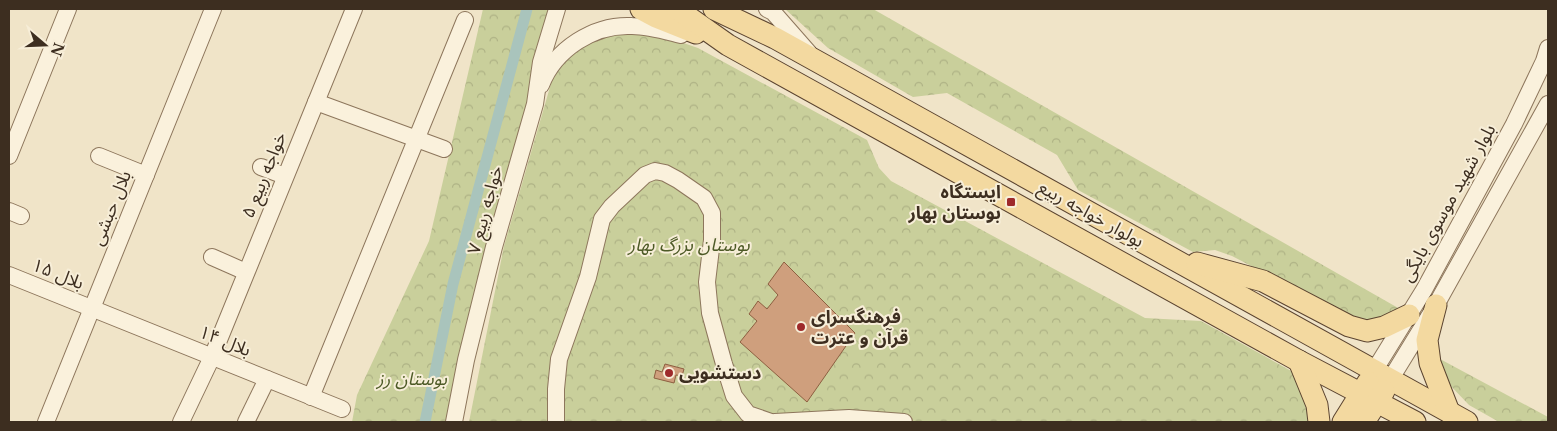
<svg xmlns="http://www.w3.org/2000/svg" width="1557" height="431" font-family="'Libre Baskerville','Noto Sans Arabic',serif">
<defs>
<pattern id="forest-crowns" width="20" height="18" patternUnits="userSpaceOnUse" patternTransform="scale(1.25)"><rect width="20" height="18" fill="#c9cf9b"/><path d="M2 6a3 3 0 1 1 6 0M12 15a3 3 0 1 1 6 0" fill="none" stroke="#aeb285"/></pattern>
</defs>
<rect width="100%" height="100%" fill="#f0e4c8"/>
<g fill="url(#forest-crowns)">
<polygon points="483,9 559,9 460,358 446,422 352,422 357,395 429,241"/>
<path d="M785,9H873L1400,309C1383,317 1371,325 1353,319L1232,256L1215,250L1193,252L1078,190L1057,155L947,93L913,97L828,48Z"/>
<polygon points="633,32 663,36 698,48 867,140 879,168 891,181 1145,318 1201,321 1293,372 1313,422 469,422 504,246 552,80 571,52 596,35"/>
<polygon points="1440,359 1548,417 1548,422 1499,422 1469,405 1447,382"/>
</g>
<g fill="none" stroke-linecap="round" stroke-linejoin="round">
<polyline stroke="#a9c4bc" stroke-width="11" points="425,422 453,284 527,9"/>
</g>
<g fill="#cf9f7d" stroke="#8d5f41">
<polygon points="784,262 855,333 807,402 740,342 757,321 749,314 758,301 767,309 778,295 768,284"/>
<polygon points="665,364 684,369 682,376 676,375 674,383 654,378 656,370 662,372"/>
</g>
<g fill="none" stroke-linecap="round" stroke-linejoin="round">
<g stroke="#8d765c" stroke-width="18">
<g id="minor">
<polyline points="767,9 773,12 809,53"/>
<path d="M541,85C555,49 594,24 632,26C649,26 665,31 681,35"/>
<polyline points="316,102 444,149"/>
<polyline points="9,156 68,9"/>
<polyline points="99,156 146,175"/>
<polyline points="261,167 285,176"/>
<polyline points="9,211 21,216"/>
<polyline points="212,257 246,272"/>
<polyline points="9,275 342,409"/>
<polyline points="1374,371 1424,290 1514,124 1544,61 1548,48"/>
<polyline points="1390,380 1436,305 1548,104"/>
<polyline points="311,397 465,20"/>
<polyline points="46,422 213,9"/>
<polyline points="181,422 212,357 354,9"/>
<polyline points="246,422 267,379"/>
<polyline points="454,422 466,360 494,247 535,104 541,62 557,9"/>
<polyline points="556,422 556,389 559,359 588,277 602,219 612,206 645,175 655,171 665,173 678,180 704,198 712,213 712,240 707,282 710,313 724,364 734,396 748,414 771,422"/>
<polyline points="775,422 849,418 904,422"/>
</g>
</g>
<g stroke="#5b4430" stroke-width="23">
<g id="major">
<polyline points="641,9 656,17 696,33"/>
<polyline points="677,9 728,45 1299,361 1415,422"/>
<polyline points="714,9 775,38 1467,422"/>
<polyline points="1197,263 1263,281 1349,326 1367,331 1384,327 1409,315"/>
<polyline points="1436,305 1427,340 1430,363 1449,412"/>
<polyline points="1299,361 1317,405 1319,422"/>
<polyline points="1343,422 1368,382"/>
<polyline points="1364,422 1384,391"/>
</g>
</g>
<use href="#minor" stroke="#faf1dc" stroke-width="16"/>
<use href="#major" stroke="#f3d9a0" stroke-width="21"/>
</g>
<g fill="#9e2a2b" stroke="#f7eed8" stroke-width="2">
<rect x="1006" y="197" width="10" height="10" rx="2.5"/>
<circle cx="801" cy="327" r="5"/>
<circle cx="669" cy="373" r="5"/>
</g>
<g text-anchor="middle" stroke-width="4" stroke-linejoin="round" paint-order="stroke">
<g font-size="18" fill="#3d2e20" stroke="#f7eed8">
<text transform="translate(264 175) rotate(-68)" y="6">خواجه ربیع ۵</text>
<text transform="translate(1448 203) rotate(-61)" y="6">بلوار شهید موسوی بایگی</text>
<text transform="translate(111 208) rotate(-68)" y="6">بلال حبشی</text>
<text transform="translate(485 210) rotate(-75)" y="6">خواجه ربیع ۷</text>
<text transform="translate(1091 214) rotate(29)" y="6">بولوار خواجه ربیع</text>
<text transform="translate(58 274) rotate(22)" y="6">بلال ۱۵</text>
<text transform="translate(225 341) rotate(22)" y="6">بلال ۱۴</text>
</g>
<g font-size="18" font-weight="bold" fill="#3d2e20" stroke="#f7eed8" text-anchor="start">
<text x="1001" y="198" text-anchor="end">ایستگاه<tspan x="1001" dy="21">بوستان بهار</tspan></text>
<text x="811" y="323">فرهنگسرای<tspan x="811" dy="21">قرآن و عترت</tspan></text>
<text x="679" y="379">دستشویی</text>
</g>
<g font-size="18" font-style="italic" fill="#4d5a26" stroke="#f7eed8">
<text x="689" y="251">بوستان بزرگ بهار</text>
<text x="412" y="385">بوستان رز</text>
</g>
</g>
<rect width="1557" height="431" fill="none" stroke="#3d2e20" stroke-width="20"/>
<g transform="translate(45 45) rotate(109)" stroke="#f7eed8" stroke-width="4" paint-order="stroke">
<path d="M0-4L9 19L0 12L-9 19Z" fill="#3d2e20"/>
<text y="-8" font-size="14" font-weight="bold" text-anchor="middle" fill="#3d2e20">N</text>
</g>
</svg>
